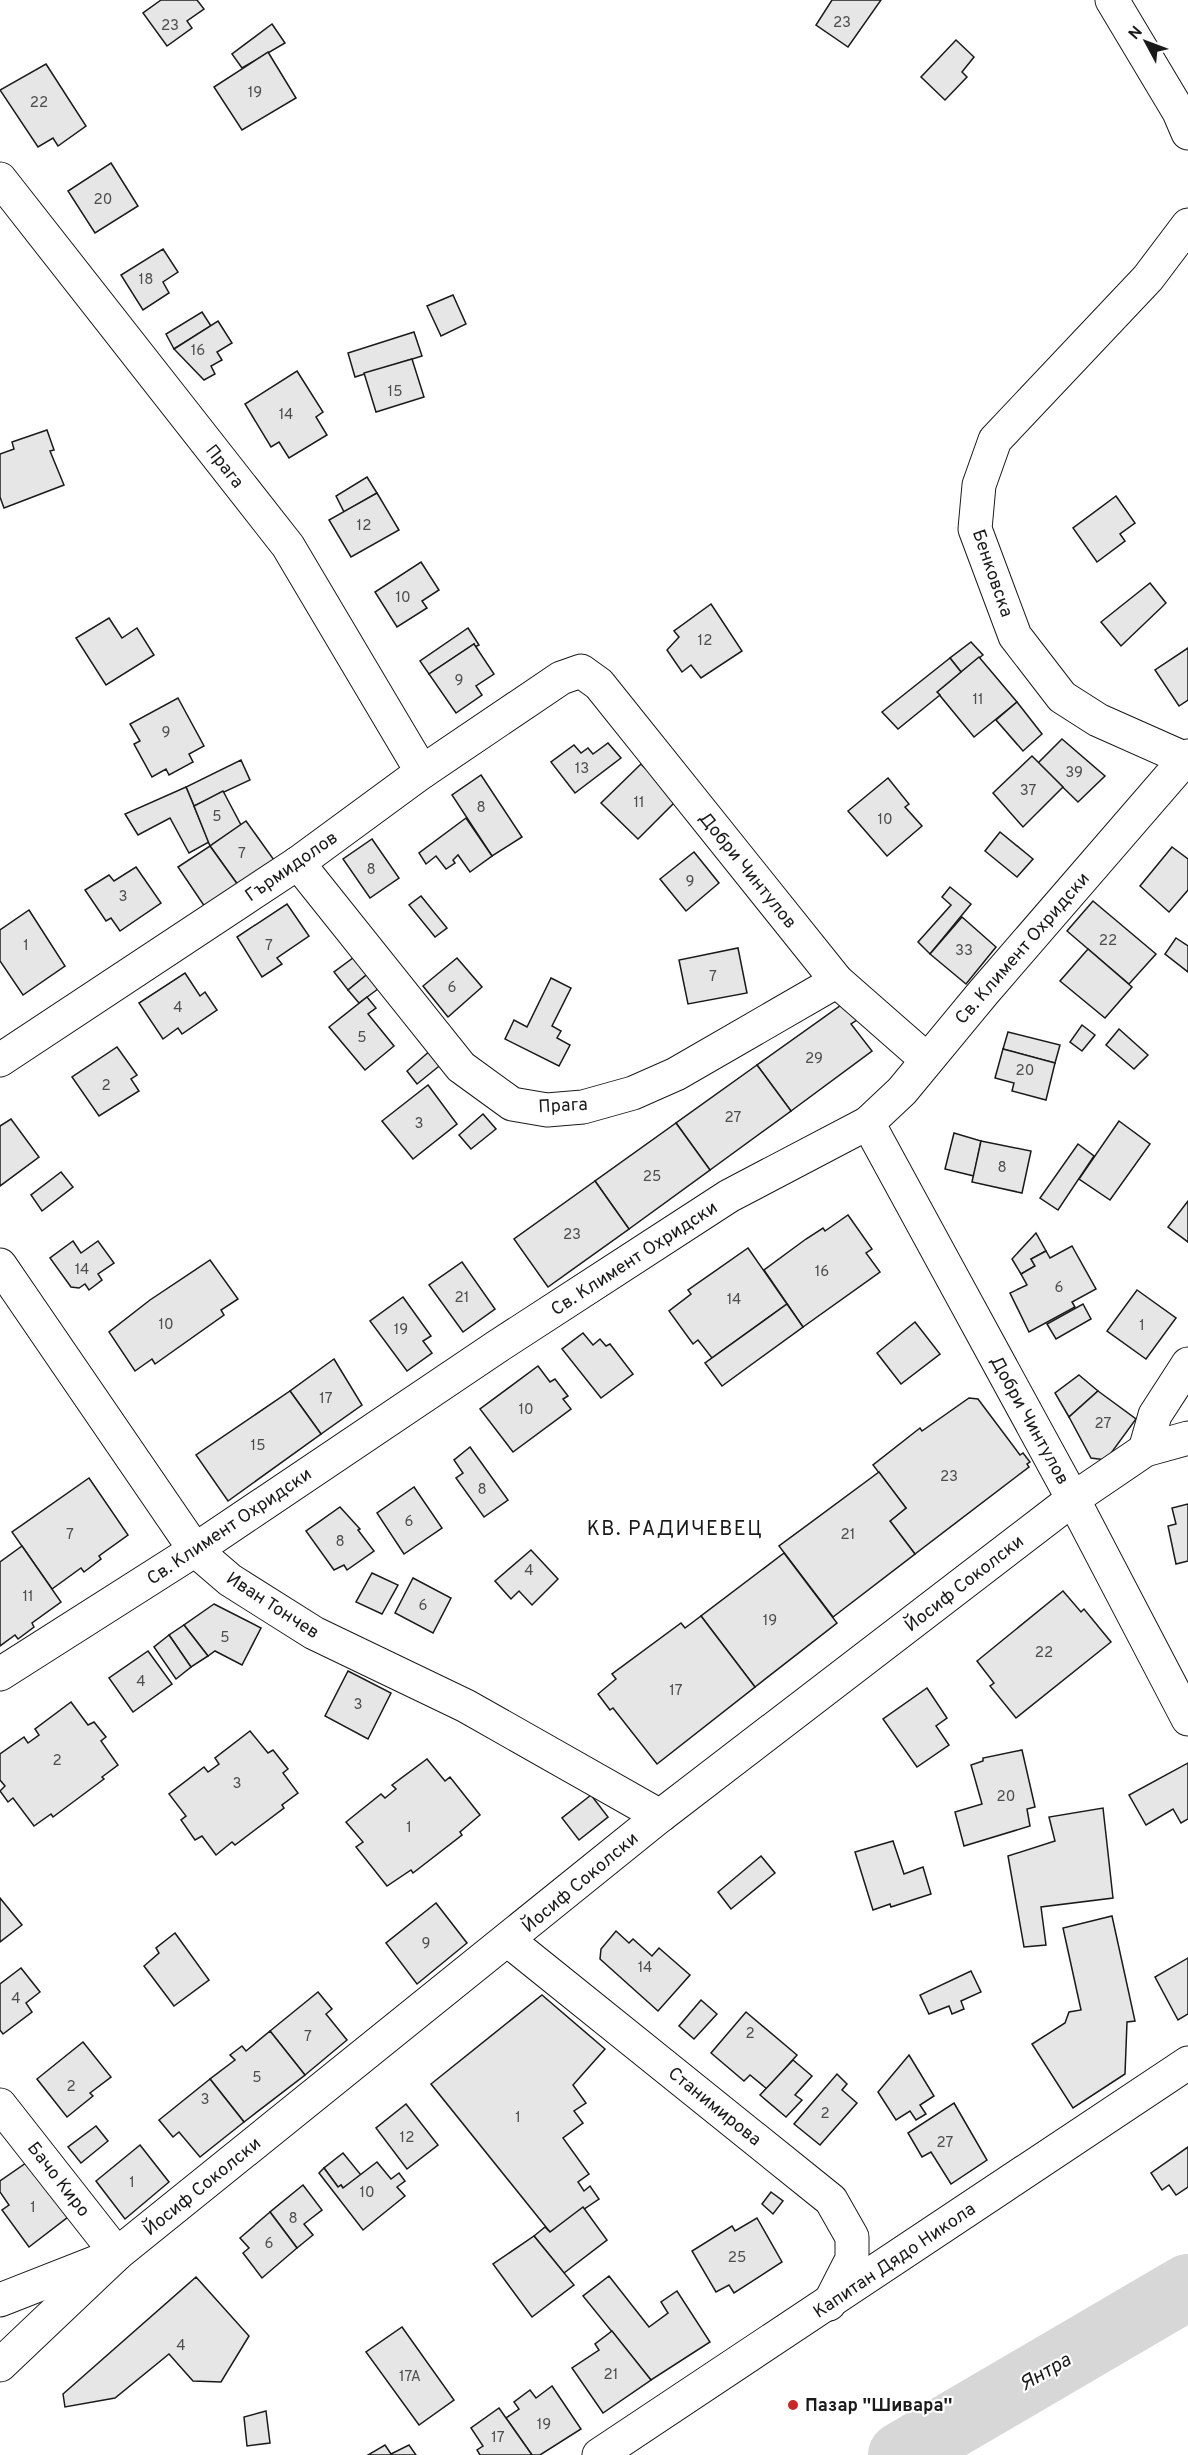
<svg xmlns="http://www.w3.org/2000/svg" width="1188" height="2455" font-family="Overpass,sans-serif">
<rect width="100%" height="100%" fill="#fff"/>
<g fill="none" stroke-linecap="round" stroke-linejoin="round">
<polyline stroke="#d7d7d7" stroke-width="66" points="901,2455 1188,2287"/>
</g>
<g fill="#e6e6e6" stroke="#1a1a1a" stroke-width="1.5">
<polygon points="197,0 204,9 187,21 192,28 167,46 143,13 161,0"/>
<polygon points="832,0 881,0 848,47 816,25"/>
<polygon points="272,24 285,43 242,68 232,54"/>
<polygon points="956,40 974,57 962,72 967,77 945,100 921,77"/>
<polygon points="268,52 296,98 242,130 214,87"/>
<polygon points="46,64 86,126 58,146 53,138 38,147 0,90"/>
<polygon points="111,163 138,206 95,233 68,191"/>
<polygon points="163,249 178,272 163,282 169,293 143,310 121,275"/>
<polygon points="453,295 466,324 441,336 427,306"/>
<polygon points="202,312 211,326 174,349 166,334"/>
<polygon points="218,321 232,343 217,352 222,360 211,366 215,374 204,380 174,349"/>
<polygon points="414,332 422,356 355,377 348,353"/>
<polygon points="412,359 424,397 376,412 364,373"/>
<polygon points="297,371 323,412 316,417 327,435 289,458 279,442 271,447 245,404"/>
<polygon points="47,430 54,450 50,451 64,485 4,508 0,497 0,454 14,449 12,442"/>
<polygon points="367,477 377,493 344,512 336,496"/>
<polygon points="377,493 399,530 351,557 329,520"/>
<polygon points="1116,496 1135,523 1120,534 1125,541 1097,562 1073,528"/>
<polygon points="421,562 439,590 422,601 427,608 397,627 375,592"/>
<polygon points="1150,583 1166,603 1121,646 1101,622"/>
<polygon points="711,604 742,651 701,678 691,665 682,672 667,650 679,637 674,631"/>
<polygon points="109,618 122,638 137,628 154,655 106,685 76,638"/>
<polygon points="468,628 479,645 475,647 474,644 429,674 420,661"/>
<polygon points="971,642 983,655 961,672 950,658"/>
<polygon points="474,644 494,674 476,686 482,695 456,713 429,674"/>
<polygon points="1188,648 1188,700 1179,706 1155,670"/>
<polygon points="979,657 1017,702 974,737 937,692"/>
<polygon points="950,658 961,672 937,692 940,695 898,729 882,712"/>
<polygon points="178,698 204,746 189,754 193,762 169,775 166,769 152,777 134,744 140,741 130,724"/>
<polygon points="1017,702 1042,734 1023,751 996,720"/>
<polygon points="1062,739 1105,776 1078,802 1038,763"/>
<polygon points="608,743 621,758 575,793 551,762 574,745 581,753 588,748 593,754"/>
<polygon points="1032,756 1063,787 1023,827 993,793"/>
<polygon points="241,760 250,780 194,806 186,787"/>
<polygon points="641,764 677,800 638,839 601,803"/>
<polygon points="481,775 522,837 492,856 452,795"/>
<polygon points="888,778 909,804 905,807 922,826 887,856 848,811"/>
<polygon points="186,787 209,842 189,853 170,818 138,835 125,814"/>
<polygon points="223,791 241,825 210,846 194,806"/>
<polygon points="466,818 492,856 470,872 458,855 453,860 455,863 446,869 436,856 426,864 419,853"/>
<polygon points="246,821 274,860 238,885 210,846"/>
<polygon points="1000,832 1033,859 1017,877 985,851"/>
<polygon points="372,839 399,878 370,898 343,859"/>
<polygon points="210,846 238,885 205,907 178,867"/>
<polygon points="1172,847 1188,859 1188,890 1169,912 1140,886"/>
<polygon points="694,852 719,883 686,911 660,879"/>
<polygon points="136,867 161,903 120,931 111,918 106,921 85,890 109,875 114,881"/>
<polygon points="950,887 971,904 930,954 918,942 951,905 942,897"/>
<polygon points="421,896 447,928 435,937 409,905"/>
<polygon points="1093,901 1156,954 1129,984 1067,931"/>
<polygon points="287,904 309,936 277,958 282,964 262,977 237,937"/>
<polygon points="29,910 65,966 23,995 0,961 0,930"/>
<polygon points="962,917 996,947 966,984 930,954"/>
<polygon points="1176,938 1188,946 1188,972 1165,954"/>
<polygon points="738,948 747,993 688,1004 679,960"/>
<polygon points="1088,949 1132,987 1105,1018 1060,981"/>
<polygon points="357,955 370,972 348,990 334,972"/>
<polygon points="457,958 482,987 448,1017 423,986"/>
<polygon points="370,972 382,986 359,1003 348,990"/>
<polygon points="185,973 200,996 205,992 217,1010 182,1034 178,1028 163,1039 139,1003"/>
<polygon points="551,978 571,988 552,1026 561,1031 557,1038 570,1045 559,1066 505,1039 514,1020 527,1027"/>
<polygon points="367,997 376,1008 368,1014 394,1046 365,1070 329,1027"/>
<polygon points="844,1003 857,1020 851,1024 872,1051 791,1111 757,1065"/>
<polygon points="1082,1025 1095,1035 1082,1051 1070,1042"/>
<polygon points="1119,1029 1148,1055 1134,1069 1106,1045"/>
<polygon points="1008,1032 1060,1045 1055,1063 1003,1049"/>
<polygon points="117,1047 137,1075 131,1079 139,1091 99,1116 72,1077"/>
<polygon points="432,1049 443,1063 417,1084 407,1071"/>
<polygon points="1003,1049 1055,1063 1046,1100 1012,1091 1014,1083 995,1078"/>
<polygon points="757,1065 791,1111 710,1170 676,1123"/>
<polygon points="428,1085 457,1124 413,1159 382,1121"/>
<polygon points="483,1114 496,1129 471,1149 459,1135"/>
<polygon points="11,1119 39,1157 0,1186 0,1126"/>
<polygon points="1119,1121 1150,1144 1110,1200 1079,1179"/>
<polygon points="676,1123 710,1170 629,1229 595,1181"/>
<polygon points="954,1133 981,1141 974,1176 945,1169"/>
<polygon points="981,1141 1031,1151 1022,1193 972,1182"/>
<polygon points="1078,1144 1094,1156 1058,1210 1040,1198"/>
<polygon points="61,1172 73,1187 42,1211 31,1195"/>
<polygon points="595,1181 629,1229 548,1287 514,1239"/>
<polygon points="1188,1201 1188,1242 1168,1227"/>
<polygon points="848,1215 872,1249 866,1253 880,1272 803,1327 764,1270 806,1239 823,1228 825,1231"/>
<polygon points="1036,1233 1046,1251 1031,1259 1035,1266 1021,1274 1012,1259"/>
<polygon points="73,1241 81,1253 98,1241 114,1263 98,1274 102,1280 89,1290 85,1284 79,1288 71,1287 50,1258"/>
<polygon points="1072,1246 1096,1289 1072,1302 1075,1307 1029,1332 1010,1293 1027,1285 1021,1274 1035,1266 1031,1259 1046,1251 1050,1258"/>
<polygon points="748,1248 787,1304 712,1358 698,1340 693,1344 669,1311 691,1294 688,1290"/>
<polygon points="210,1260 238,1299 221,1310 224,1315 155,1364 152,1359 135,1371 109,1332 150,1300"/>
<polygon points="462,1262 495,1309 463,1332 429,1285"/>
<polygon points="1137,1290 1176,1318 1146,1359 1107,1331"/>
<polygon points="403,1297 431,1336 423,1341 432,1353 407,1371 370,1321"/>
<polygon points="787,1304 803,1327 722,1386 705,1363"/>
<polygon points="1083,1304 1091,1319 1056,1339 1047,1324"/>
<polygon points="915,1322 940,1354 901,1384 877,1353"/>
<polygon points="583,1333 593,1345 600,1339 606,1346 610,1344 633,1374 601,1398 562,1349"/>
<polygon points="334,1359 362,1405 321,1434 290,1391"/>
<polygon points="538,1366 550,1382 555,1379 568,1396 563,1399 571,1409 513,1452 480,1409"/>
<polygon points="1079,1375 1098,1391 1069,1417 1055,1393"/>
<polygon points="290,1391 321,1434 228,1501 196,1455"/>
<polygon points="1098,1391 1136,1419 1106,1460 1091,1458 1069,1417"/>
<polygon points="969,1398 978,1399 1020,1455 1023,1453 1030,1462 1027,1464 1029,1467 915,1554 890,1521 906,1508 873,1465 920,1428 922,1431"/>
<polygon points="470,1447 508,1500 484,1517 456,1478 463,1473 454,1460"/>
<polygon points="879,1472 906,1508 890,1521 915,1554 833,1617 779,1546"/>
<polygon points="89,1478 128,1535 99,1556 101,1559 84,1572 81,1568 52,1589 12,1532"/>
<polygon points="414,1487 442,1528 404,1554 377,1513"/>
<polygon points="1188,1504 1188,1561 1176,1564 1168,1526 1176,1524 1172,1508"/>
<polygon points="340,1507 360,1529 358,1530 374,1551 347,1570 344,1565 334,1570 306,1531"/>
<polygon points="22,1546 61,1602 32,1623 34,1627 18,1639 15,1635 0,1646 0,1562"/>
<polygon points="531,1550 558,1579 532,1605 519,1591 511,1599 495,1581"/>
<polygon points="784,1553 837,1623 755,1687 701,1616"/>
<polygon points="372,1573 398,1585 382,1614 356,1602"/>
<polygon points="413,1578 451,1598 433,1633 395,1613"/>
<polygon points="1063,1591 1081,1612 1084,1609 1111,1642 1016,1718 990,1686 994,1683 977,1661"/>
<polygon points="214,1604 261,1628 242,1665 215,1651 208,1656 184,1625"/>
<polygon points="701,1616 755,1687 657,1764 613,1708 610,1710 598,1694 616,1679 612,1674 681,1623 685,1628"/>
<polygon points="184,1625 208,1656 191,1667 169,1635"/>
<polygon points="169,1635 191,1667 176,1679 154,1647"/>
<polygon points="148,1651 172,1684 133,1712 109,1678"/>
<polygon points="348,1671 391,1693 368,1739 325,1716"/>
<polygon points="927,1688 947,1718 936,1726 949,1745 917,1767 883,1719"/>
<polygon points="71,1702 88,1725 94,1722 106,1737 101,1741 118,1765 102,1777 104,1779 53,1817 51,1814 34,1826 13,1798 8,1802 0,1791 5,1786 0,1780 0,1754 24,1737 28,1743 39,1735 35,1729"/>
<polygon points="250,1731 268,1753 273,1750 288,1769 283,1773 298,1793 282,1805 284,1808 235,1845 232,1842 216,1855 202,1836 195,1840 181,1820 186,1816 169,1794 204,1767 208,1772 219,1764 215,1758"/>
<polygon points="1022,1750 1035,1807 1027,1809 1030,1826 964,1846 955,1812 982,1804 971,1765 983,1761 983,1758"/>
<polygon points="427,1759 445,1781 450,1777 480,1815 460,1832 462,1835 413,1873 411,1870 387,1886 356,1847 363,1842 346,1822 381,1794 385,1798 396,1789 392,1785"/>
<polygon points="1188,1763 1188,1819 1181,1823 1173,1809 1146,1825 1129,1795"/>
<polygon points="591,1795 608,1817 579,1840 562,1818"/>
<polygon points="1103,1808 1113,1898 1041,1907 1046,1945 1024,1947 1008,1856 1055,1841 1049,1817"/>
<polygon points="893,1841 904,1874 923,1867 931,1894 891,1907 890,1904 873,1910 855,1852"/>
<polygon points="761,1856 775,1873 731,1909 718,1892"/>
<polygon points="0,1898 22,1925 0,1942"/>
<polygon points="436,1903 467,1943 417,1984 386,1943"/>
<polygon points="1112,1916 1135,2021 1127,2022 1125,2074 1073,2108 1032,2044 1065,2023 1069,2012 1081,2010 1063,1928"/>
<polygon points="616,1931 629,1943 633,1939 652,1956 659,1948 690,1975 658,2011 600,1959 601,1949"/>
<polygon points="175,1933 209,1980 174,2006 144,1966 159,1953 156,1948"/>
<polygon points="1188,1958 1188,2014 1178,2020 1155,1977"/>
<polygon points="21,1968 40,1992 26,2003 32,2012 3,2034 0,2030 0,1984"/>
<polygon points="971,1971 981,1992 961,2001 964,2009 952,2014 949,2006 929,2014 920,1995"/>
<polygon points="318,1992 332,2009 326,2014 347,2040 305,2075 270,2031"/>
<polygon points="542,1995 605,2049 573,2085 586,2103 574,2111 583,2123 563,2138 589,2174 578,2182 584,2191 590,2186 599,2199 550,2232 431,2084"/>
<polygon points="701,2000 717,2014 694,2039 679,2026"/>
<polygon points="746,2012 797,2055 767,2089 750,2075 744,2081 711,2053"/>
<polygon points="270,2031 305,2075 244,2122 210,2079 235,2060 230,2055 242,2046 246,2051"/>
<polygon points="83,2042 111,2077 90,2093 93,2096 67,2117 37,2079"/>
<polygon points="909,2055 934,2096 920,2105 926,2114 916,2120 910,2111 896,2120 878,2092"/>
<polygon points="793,2060 812,2076 795,2095 802,2100 786,2117 760,2095"/>
<polygon points="837,2074 847,2084 842,2090 857,2103 820,2145 794,2124"/>
<polygon points="210,2079 244,2122 200,2157 179,2132 173,2137 159,2120"/>
<polygon points="954,2103 987,2160 951,2184 931,2152 922,2157 908,2133"/>
<polygon points="406,2104 438,2145 407,2169 376,2128"/>
<polygon points="96,2126 108,2141 81,2163 68,2147"/>
<polygon points="140,2145 169,2182 125,2219 96,2181"/>
<polygon points="1188,2147 1188,2187 1176,2195 1169,2185 1162,2190 1151,2173"/>
<polygon points="343,2153 361,2175 343,2188 341,2185 338,2187 324,2168"/>
<polygon points="377,2162 391,2179 399,2173 405,2181 397,2187 405,2196 363,2230 319,2173 324,2168 338,2187 341,2185 343,2188"/>
<polygon points="26,2163 68,2217 29,2247 2,2210 9,2205 0,2192 0,2181"/>
<polygon points="303,2185 322,2210 304,2224 313,2235 297,2248 270,2212"/>
<polygon points="771,2192 783,2201 773,2214 762,2204"/>
<polygon points="583,2207 607,2240 564,2273 534,2236 545,2227 550,2232"/>
<polygon points="270,2212 297,2248 262,2278 243,2253 249,2248 240,2238"/>
<polygon points="757,2218 782,2262 734,2293 729,2285 716,2292 692,2251 732,2226 735,2231"/>
<polygon points="534,2236 574,2285 532,2317 493,2264"/>
<polygon points="609,2276 649,2327 668,2313 661,2302 677,2291 710,2342 651,2380 583,2296"/>
<polygon points="196,2277 249,2336 221,2382 193,2381 169,2354 115,2398 65,2407 63,2394"/>
<polygon points="402,2327 454,2400 419,2425 366,2352"/>
<polygon points="612,2331 651,2380 603,2413 572,2368 599,2350 595,2344"/>
<polygon points="552,2386 581,2429 540,2455 532,2455 506,2418 519,2409 514,2402 530,2390 536,2398"/>
<polygon points="499,2408 506,2418 532,2455 480,2455 477,2450 483,2446 471,2428"/>
<polygon points="266,2411 270,2443 247,2446 244,2417"/>
<polygon points="385,2445 391,2454 409,2445 416,2455 368,2455"/>
</g>
<g fill="none" stroke-linecap="round" stroke-linejoin="round">
<g stroke="#1a1a1a" stroke-width="35">
<g id="street">
<polyline points="1112,0 1179,112 1188,133"/>
<polyline points="0,179 288,546 422,772"/>
<polyline points="1188,225 1148,278 995,440 979,485 975,529 1015,636 1062,697 1098,720 1188,760"/>
<polyline points="298,863 461,1067 512,1104 547,1110 583,1107 633,1093 676,1074 837,981"/>
<polyline points="0,1060 298,863 422,772 561,678 581,671 599,684 837,981 926,1059"/>
<polyline points="868,1123 1073,1499 1188,1719"/>
<polyline points="0,1265 195,1550 230,1580 314,1633 466,1706 660,1816"/>
<polyline points="1145,1450 1155,1415 1188,1364"/>
<polyline points="0,1674 195,1550 498,1346 729,1196 868,1123 902,1091 983,993 1188,756"/>
<polyline points="509,1941 831,2200 852,2237 852,2259 829,2304"/>
<polyline points="0,2105 117,2254 0,2300"/>
</g>
</g>
<g stroke="#1a1a1a" stroke-width="35">
<g id="secondary">
<polyline points="0,2365 117,2254 660,1816 1073,1499 1145,1450 1188,1438"/>
<polyline points="599,2455 1188,2063"/>
</g>
</g>
<use href="#street" stroke="#fff" stroke-width="33"/>
<use href="#secondary" stroke="#fff" stroke-width="33"/>
</g>
<circle fill="#c62828" stroke="#fff" stroke-width="2" cx="793" cy="2405" r="6"/>
<g text-anchor="middle" stroke-width="4.5" stroke-linejoin="round" paint-order="stroke">
<g font-size="15" fill="#4d4d4d">
<text x="842" y="27">23</text>
<text x="170" y="30">23</text>
<text x="255" y="97">19</text>
<text x="39" y="107">22</text>
<text x="103" y="204">20</text>
<text x="146" y="284">18</text>
<text x="198" y="355">16</text>
<text x="395" y="396">15</text>
<text x="286" y="419">14</text>
<text x="364" y="530">12</text>
<text x="403" y="602">10</text>
<text x="705" y="645">12</text>
<text x="459" y="685">9</text>
<text x="978" y="704">11</text>
<text x="166" y="737">9</text>
<text x="582" y="773">13</text>
<text x="1074" y="777">39</text>
<text x="1028" y="795">37</text>
<text x="639" y="807">11</text>
<text x="481" y="812">8</text>
<text x="217" y="821">5</text>
<text x="885" y="824">10</text>
<text x="242" y="858">7</text>
<text x="371" y="874">8</text>
<text x="690" y="886">9</text>
<text x="123" y="901">3</text>
<text x="1108" y="945">22</text>
<text x="26" y="950">1</text>
<text x="269" y="950">7</text>
<text x="964" y="955">33</text>
<text x="713" y="981">7</text>
<text x="452" y="992">6</text>
<text x="178" y="1012">4</text>
<text x="362" y="1042">5</text>
<text x="814" y="1063">29</text>
<text x="1025" y="1075">20</text>
<text x="106" y="1090">2</text>
<text x="733" y="1122">27</text>
<text x="419" y="1128">3</text>
<text x="1002" y="1172">8</text>
<text x="652" y="1181">25</text>
<text x="572" y="1239">23</text>
<text x="82" y="1274">14</text>
<text x="822" y="1276">16</text>
<text x="1059" y="1292">6</text>
<text x="462" y="1302">21</text>
<text x="734" y="1304">14</text>
<text x="166" y="1329">10</text>
<text x="1142" y="1330">1</text>
<text x="401" y="1334">19</text>
<text x="326" y="1403">17</text>
<text x="526" y="1414">10</text>
<text x="1103" y="1428">27</text>
<text x="258" y="1450">15</text>
<text x="949" y="1481">23</text>
<text x="482" y="1494">8</text>
<text x="409" y="1526">6</text>
<text x="70" y="1539">7</text>
<text x="848" y="1539">21</text>
<text x="340" y="1546">8</text>
<text x="529" y="1575">4</text>
<text x="28" y="1601">11</text>
<text x="423" y="1610">6</text>
<text x="770" y="1625">19</text>
<text x="225" y="1642">5</text>
<text x="1044" y="1657">22</text>
<text x="141" y="1686">4</text>
<text x="676" y="1695">17</text>
<text x="358" y="1709">3</text>
<text x="57" y="1765">2</text>
<text x="237" y="1788">3</text>
<text x="1006" y="1801">20</text>
<text x="409" y="1832">1</text>
<text x="426" y="1948">9</text>
<text x="645" y="1972">14</text>
<text x="16" y="2003">4</text>
<text x="750" y="2038">2</text>
<text x="308" y="2041">7</text>
<text x="257" y="2082">5</text>
<text x="71" y="2091">2</text>
<text x="205" y="2104">3</text>
<text x="825" y="2118">2</text>
<text x="518" y="2122">1</text>
<text x="407" y="2142">12</text>
<text x="945" y="2147">27</text>
<text x="132" y="2187">1</text>
<text x="367" y="2197">10</text>
<text x="33" y="2212">1</text>
<text x="293" y="2223">8</text>
<text x="269" y="2248">6</text>
<text x="737" y="2262">25</text>
<text x="181" y="2350">4</text>
<text x="611" y="2379">21</text>
<text x="410" y="2381">17А</text>
<text x="544" y="2429">19</text>
<text x="498" y="2442">17</text>
</g>
<g font-size="18" fill="#1a1a1a" stroke="#fff">
<text transform="translate(225 466) rotate(52)" y="6">Прага</text>
<text transform="translate(993 573) rotate(71)" y="6">Бенковска</text>
<text transform="translate(291 866) rotate(-35)" y="6">Гърмидолов</text>
<text transform="translate(748 870) rotate(51)" y="6">Добри Чинтулов</text>
<text transform="translate(1022 948) rotate(-49)" y="6">Св. Климент Охридски</text>
<text transform="translate(563 1105) rotate(-3)" y="6">Прага</text>
<text transform="translate(634 1258) rotate(-33)" y="6">Св. Климент Охридски</text>
<text transform="translate(1030 1420) rotate(61)" y="6">Добри Чинтулов</text>
<text transform="translate(229 1526) rotate(-34)" y="6">Св. Климент Охридски</text>
<text transform="translate(964 1583) rotate(-38)" y="6">Йосиф Соколски</text>
<text transform="translate(273 1605) rotate(33)" y="6">Иван Тончев</text>
<text transform="translate(580 1882) rotate(-40)" y="6">Йосиф Соколски</text>
<text transform="translate(715 2106) rotate(39)" y="6">Станимирова</text>
<text transform="translate(59 2179) rotate(52)" y="6">Бачо Киро</text>
<text transform="translate(202 2186) rotate(-39)" y="6">Йосиф Соколски</text>
<text transform="translate(894 2260) rotate(-34)" y="6">Капитан Дядо Никола</text>
</g>
<g font-size="18" font-weight="bold" fill="#1a1a1a" stroke="#fff" text-anchor="start">
<text x="805" y="2411">Пазар ''Шивара''</text>
</g>
<g font-size="20" letter-spacing="1.5" fill="#1a1a1a" stroke="#fff">
<text x="675" y="1535">КВ. РАДИЧЕВЕЦ</text>
</g>
<g font-size="20" font-style="italic" fill="#1a1a1a" stroke="#fff">
<text transform="translate(1045 2371) rotate(-30)" y="7">Янтра</text>
</g>
</g>
<g transform="translate(1146 42) rotate(311)" stroke="#ffffff" stroke-width="4.5" paint-order="stroke">
<path d="M0-4.5L10 22L0 15L-10 22Z" fill="#1a1a1a"/>
<text y="-9" font-size="16" font-weight="bold" text-anchor="middle" fill="#1a1a1a">N</text>
</g>
</svg>
